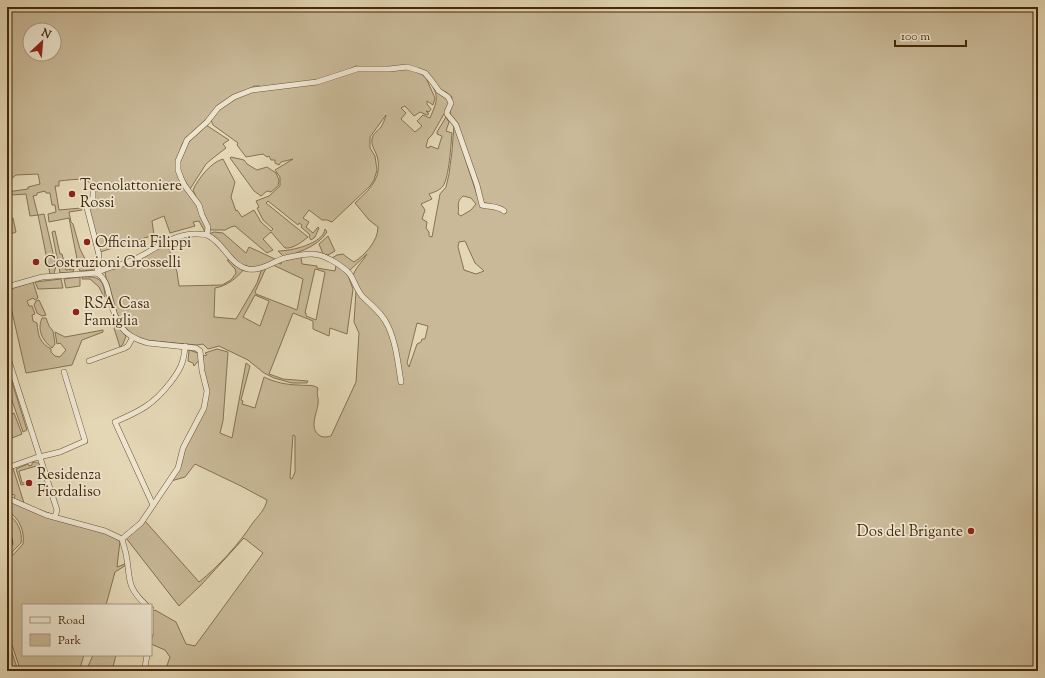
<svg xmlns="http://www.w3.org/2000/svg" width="1045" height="678" font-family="'Sorts Mill Goudy',serif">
<rect width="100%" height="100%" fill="#e4d7b5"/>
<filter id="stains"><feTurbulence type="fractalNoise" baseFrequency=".005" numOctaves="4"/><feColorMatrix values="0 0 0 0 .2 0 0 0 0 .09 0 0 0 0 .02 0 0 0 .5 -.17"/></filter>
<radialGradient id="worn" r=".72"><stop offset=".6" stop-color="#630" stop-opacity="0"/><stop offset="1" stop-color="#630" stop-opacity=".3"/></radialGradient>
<g fill="#c9b998" stroke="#867150" fill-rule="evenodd">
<path d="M7,7H1038V671H165L170,657L165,650L151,644L153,632V612L155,610L176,622L186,644L195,646L263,553L244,538L201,585L179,606L126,538L145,521L199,582C219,566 238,545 252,524C258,516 265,510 267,500L241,486L195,464L185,477L171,481L179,469L184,447L206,406L208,391L203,367V356L207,355L205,353L217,349L228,352L223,421L220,433L232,438L246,363L250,366L241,400L243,401L242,404L255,408L264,377C274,382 287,385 299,385C306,386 312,384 318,388C316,395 319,398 318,404C317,413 309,428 319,435C323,438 327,437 331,436L356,382L359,333L354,322L356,291L375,311C370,300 348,286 354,273C357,266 363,261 367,254L349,271L332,258L337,255L343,254L348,258L354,262C365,255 378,241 378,227L369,220L355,203C369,190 383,178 377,156C375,150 371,146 372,139C373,133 378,131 381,127C383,124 385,119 386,115L370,137V148L375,156L377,170L374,180L370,186L332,222L329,221L328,220H322L309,210L303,218L309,222L306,227L313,233L318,227L319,228L315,237L311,240L309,237L310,235L301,227L302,225L299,223L298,225L268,201L266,203L308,237C302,242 293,249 285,248L271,232L263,239L273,250L267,253L235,226L231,227L225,230H211L193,190C198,179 211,162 223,159L235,182L231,197L236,211L237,210L242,217L254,210L261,222L271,231L273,229L263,220L257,208L259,207L256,201L269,196L280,186V177L275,170L293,159L281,162L279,165L275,163V160H271L269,156L267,157L263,154L246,157L237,145L238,143L213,125L211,120L219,109L234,99L246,93L282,87L312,85L358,70L377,71L402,69L413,70L420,73L426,78L435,98L433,105L427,101V104L431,109L429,112L426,111L429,114L427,115L420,112L414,116L405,106L401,108L406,113L401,119L415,132L422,126L417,121L423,115L430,118C439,97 439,96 426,76C432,80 434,88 439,93C443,96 447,96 450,101L449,105L432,135L428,139L426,147L429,148L430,146L438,149L442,136L437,134V132L446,117L449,122L446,131L452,133C451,144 449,178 443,186C439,191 434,192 429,194L432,199L421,204L425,210L422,219L427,222L426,228L429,232V236L432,237L440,194L446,187L449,174L452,151L454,125L480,204L481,202L479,187L459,130V127L450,115L452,97L446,92L440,90L431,77L426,73L410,67L372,68L356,66L342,73L312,82L260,87V86H254L217,108L201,126L183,142L178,156L176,169L180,179L197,206L201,218L207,227L206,231L205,232L199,221L193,222L195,226L170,233L164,216L152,221L154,235L100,252L89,208C90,204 96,198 95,194C93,174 73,180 59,181V186H55L59,210L81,208L82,210L69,212L71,222L73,224L80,249L86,261L95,268L92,270L80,271L79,269L69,218L49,222L48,214L56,212L55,205H52L50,193H46L45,191L37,193V195L33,196L38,215L44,214L56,266L54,274H50L38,215L30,216L26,194L11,195V203H8L10,218H13L16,232L11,234L9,225H7V192L28,189V187L40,184L38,174L16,175L7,182ZM30,30H54V54H30ZM463,196L471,198L476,204L471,210L461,216L458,214C460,207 455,203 463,196ZM465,241L475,263L484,271L476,274L464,270L458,247L459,242ZM417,323L428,326L425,339H422L421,342L417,344L409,367L407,363ZM293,435L295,436V472L292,479L290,478Z"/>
<polygon points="206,125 229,140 223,144 226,148 213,158 206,164 190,189 182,176 179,165 187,144"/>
<polygon points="231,157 244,160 247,164 257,170 267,167 276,173 279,180 278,186 271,192 267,191 261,196 254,191 230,158"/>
<path d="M325,229L327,232C317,248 294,254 277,259L283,256L278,251C291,251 323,244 325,229Z"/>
<polygon points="55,231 60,254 62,254 66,270 74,269 73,272 60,273 52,232"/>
<path d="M214,232L223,233L246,253L249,247L277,260C262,266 255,271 239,263L209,234Z"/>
<polygon points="328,236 335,251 328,255 323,254 319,244"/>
<path d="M167,243L177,272L179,286L222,285L231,280L236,273L235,269L227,260H231L244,269C237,278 227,286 215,288L214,317L236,319L257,283L261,271L266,268L255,292L256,294L297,310L303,279L273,265L277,263L281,264L282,261L301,257L302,264L317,266V268L335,271L336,265L347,273L353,289L347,334L330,328L329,336L313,329V321L293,313L269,374L283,379L308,381L307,383H292L274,378L264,373L248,360L219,346L208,349L203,344L197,345L144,340L132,334L126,328L117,314L109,284L106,278L105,271C128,266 147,254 167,243ZM315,269L325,272L316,320L306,316V313H305ZM255,295L269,301L260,326L243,317Z"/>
<polygon points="80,277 80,286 66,288 64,279"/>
<path d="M82,277C98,276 104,279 105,296L104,297L99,287L90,279H82Z"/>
<polygon points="61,279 63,288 38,289 35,282"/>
<path d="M33,282L38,298L35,300L33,298L27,301L29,306H32L35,314L32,315L33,321L37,323C38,336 40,343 51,349V352L55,356L60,357L66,350L60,343L57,344L55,332L65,337L103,330V332L82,340L72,365L26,373L7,290Z"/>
<polygon points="39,300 46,315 42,316 37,313 34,305 36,301"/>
<path d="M42,318H46L49,326L53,331L55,344L52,348C42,340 37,330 42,318Z"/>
<polygon points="115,323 126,336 123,344 120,347 114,328 115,327 113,324"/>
<polygon points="189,350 198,353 199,360 194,366 193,363 188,361"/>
<polygon points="12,382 27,430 23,432 9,392"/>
<polygon points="14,413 22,434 7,440 7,416"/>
<path d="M35,462C39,463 40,464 41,468L40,465L19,471L22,483L26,482V484L21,485L16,469L28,464L29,466L32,465V463Z"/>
<polygon points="13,468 24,503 14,499 15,495 10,494 9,486 10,484 7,477 7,471"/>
<path d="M7,499L105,532L120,541L117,567L125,564L126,565L115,572L106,605H23V655H84L79,671H21L20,669L7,630V554L13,544L11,534L7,529V514C17,519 23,532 21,543L13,551L11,555H13L23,544C25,531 19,517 7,511Z"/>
<polygon points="7,637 18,671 11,671 7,656"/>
<polygon points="93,655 116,655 112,671 86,671"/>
</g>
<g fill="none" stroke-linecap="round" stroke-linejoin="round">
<g stroke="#6c5434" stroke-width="6">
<g id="minor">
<polyline points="93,192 93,197 87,208 99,255 97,273"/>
<path d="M207,235L208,227L202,215L199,205L185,186L181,178L178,170V161L187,140L207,122L218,108L234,97L252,90L317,82L357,69H389L407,67L417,70L425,73L431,80L439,91L448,97L451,103L447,112V114L456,125L477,185L482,205C489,207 498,206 504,211"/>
<path d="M97,273C107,266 120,266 131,261C154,251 172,233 197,234C202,234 206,234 209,236C224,244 230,265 248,269C262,271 272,262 285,258C294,256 303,254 312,254C324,254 341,265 349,273C353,277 356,289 362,296C371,305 383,314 388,326C396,343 398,363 401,382"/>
<path d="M7,287L42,277L97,273C105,278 107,286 109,295C115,320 120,336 148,343L196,348L200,351L202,371L207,391L204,408L183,448L178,468L141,523L122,539"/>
<polyline points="7,355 57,510 55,517"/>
<polyline points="89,361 125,348 128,346 133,337"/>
<polyline points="7,468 35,458 60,452 85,441 64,372"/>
<polyline points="7,498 46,515 105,531 122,539"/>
<path d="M153,505L115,422C140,411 153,405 170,383C180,370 184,363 185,346"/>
<path d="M122,539C123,544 125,549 126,554C131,579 125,585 146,605"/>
<polyline points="151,609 151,633"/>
<polyline points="145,667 147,655"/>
</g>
</g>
<g stroke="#6c5434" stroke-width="8">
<polyline id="tertiary" points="7,535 9,541 7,547"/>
</g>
<use href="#minor" stroke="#ede5cf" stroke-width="5"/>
<use href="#tertiary" stroke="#ede5cf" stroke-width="6"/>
</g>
<g fill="#8f2418" stroke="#ede5cf" stroke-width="1.5">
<circle cx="72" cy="194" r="4"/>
<circle cx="87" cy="242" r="4"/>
<circle cx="36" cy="262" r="4"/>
<circle cx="76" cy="312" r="4"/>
<circle cx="29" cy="483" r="4"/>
<circle cx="971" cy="531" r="4"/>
</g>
<g text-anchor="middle" stroke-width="3.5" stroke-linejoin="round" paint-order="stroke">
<g font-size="15" fill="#442909" stroke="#ede5cf" text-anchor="start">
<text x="80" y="190">Tecnolattoniere<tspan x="80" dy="17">Rossi</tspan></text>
<text x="95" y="247">Officina Filippi</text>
<text x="44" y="267">Costruzioni Grosselli</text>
<text x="84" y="308">RSA Casa<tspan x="84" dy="17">Famiglia</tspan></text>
<text x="37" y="479">Residenza<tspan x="37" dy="17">Fiordaliso</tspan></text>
<text x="963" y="536" text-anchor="end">Dos del Brigante</text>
</g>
</g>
<rect width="1045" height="678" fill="none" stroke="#e4d7b5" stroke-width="24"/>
<rect x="8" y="8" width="1029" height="662" fill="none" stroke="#442909" stroke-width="2"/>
<rect x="12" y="12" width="1021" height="654" fill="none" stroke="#442909"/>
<rect x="22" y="604" width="130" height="52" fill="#ede5cf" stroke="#a99a80"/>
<rect x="30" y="617" width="20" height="6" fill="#ede5cf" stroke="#a99a80"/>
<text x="58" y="624" font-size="12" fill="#442909">Road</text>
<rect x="30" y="634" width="20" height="12" fill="#c9b998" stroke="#a99a80"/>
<text x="58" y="644" font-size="12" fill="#442909">Park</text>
<g transform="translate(42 42) rotate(26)"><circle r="19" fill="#ede5cf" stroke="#a99a80"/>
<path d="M0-3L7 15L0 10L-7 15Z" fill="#8f2418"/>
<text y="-6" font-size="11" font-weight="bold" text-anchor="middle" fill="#442909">N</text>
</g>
<path d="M895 40v6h71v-6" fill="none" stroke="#442909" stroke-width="2"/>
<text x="901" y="40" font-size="12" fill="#442909" stroke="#ede5cf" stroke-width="3" paint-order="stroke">100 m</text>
<rect width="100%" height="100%" filter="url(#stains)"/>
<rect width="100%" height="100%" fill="url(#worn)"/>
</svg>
